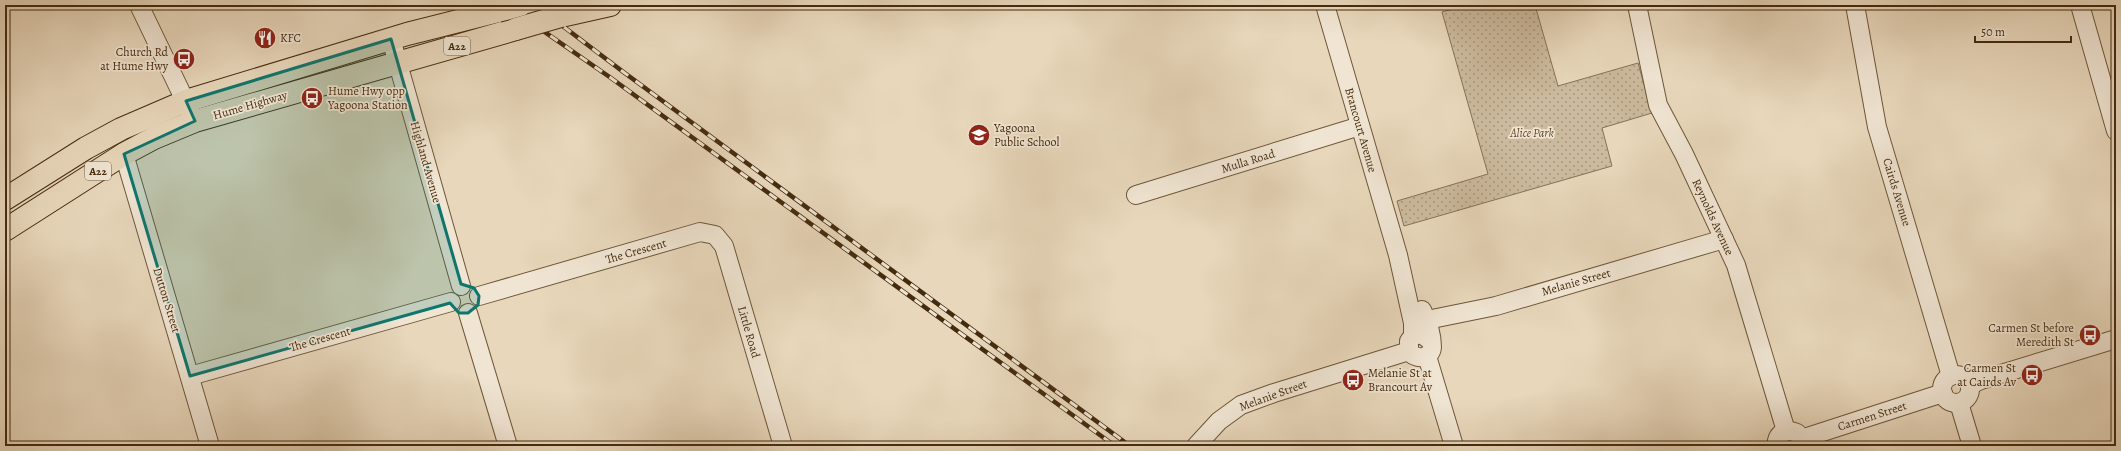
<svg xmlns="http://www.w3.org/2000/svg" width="2121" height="451" font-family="Alegreya,serif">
<defs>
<pattern id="park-dots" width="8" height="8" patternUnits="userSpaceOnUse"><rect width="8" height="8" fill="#ccba9e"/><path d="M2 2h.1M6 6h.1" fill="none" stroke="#a7977f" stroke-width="1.8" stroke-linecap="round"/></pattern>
</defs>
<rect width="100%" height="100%" fill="#e8d7bb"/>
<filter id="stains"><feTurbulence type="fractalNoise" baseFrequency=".005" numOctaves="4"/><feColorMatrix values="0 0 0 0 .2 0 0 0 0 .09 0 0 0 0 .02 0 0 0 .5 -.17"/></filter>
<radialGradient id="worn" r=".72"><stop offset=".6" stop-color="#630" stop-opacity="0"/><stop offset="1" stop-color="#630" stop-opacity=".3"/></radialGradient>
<polygon fill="url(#park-dots)" stroke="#887256" points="1467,5 1535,5 1558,86 1638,63 1652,113 1602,128 1612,166 1404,226 1397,201 1488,174 1442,12"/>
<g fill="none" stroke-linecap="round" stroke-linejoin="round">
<g stroke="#6e5639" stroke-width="20">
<g id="minor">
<polyline points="139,5 191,113"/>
<polyline points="1325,5 1398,255 1413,323 1413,336"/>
<polyline points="1637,5 1658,105 1684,154 1736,265 1786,431"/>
<polyline points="1855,5 1877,127 1951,376"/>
<polyline points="2080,5 2116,131"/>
<polyline points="391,39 461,286"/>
<polyline points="124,154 210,446"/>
<polyline points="1136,195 1360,126"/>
<polyline points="479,296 700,232 715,235 724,246 783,446"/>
<path d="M1422,310C1428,322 1432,334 1432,347C1431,360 1415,360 1409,351V341L1413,336L1421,334L1431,341"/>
<polyline points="468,313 508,446"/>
<polyline points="1427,320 1496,306 1724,239"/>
<polyline points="1427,356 1454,446"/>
<circle cx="1956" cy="389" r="14"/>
<polyline points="190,376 451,302"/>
<polyline points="1970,385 1981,380 2116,339"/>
<polyline points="1959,403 1972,446"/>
<polyline points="1801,439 1943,393"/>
<polyline points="1196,446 1219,421 1241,405 1274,393 1409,351"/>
<path d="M1777,446C1775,434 1786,428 1797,433"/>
</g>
</g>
<g stroke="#452b0e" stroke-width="24">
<g id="highway">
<polyline points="561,16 610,5"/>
<polyline points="5,199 86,148 121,129 186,101 407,34 498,11"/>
<polyline points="5,230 124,154 154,138 195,121 516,29"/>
</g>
</g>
<use href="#minor" stroke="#f0e5d3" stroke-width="18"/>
<use href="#highway" stroke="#e8d7bb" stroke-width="22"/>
<g stroke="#452b0e" stroke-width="4.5">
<g id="rail">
<polyline points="506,5 611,78 1115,446"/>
<polyline points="535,5 622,71 1130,446"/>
</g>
</g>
<use href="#rail" stroke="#f0e5d3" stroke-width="3" stroke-dasharray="9" stroke-linecap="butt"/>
<g stroke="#452b0e" stroke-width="24" stroke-linecap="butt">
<g id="highway-bridge">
<polyline points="498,11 520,5"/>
<polyline points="516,29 561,16"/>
</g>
</g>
<use href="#highway-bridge" stroke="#e8d7bb" stroke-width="22"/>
</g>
<path fill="#0f766e" fill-opacity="0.2" stroke="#0f766e" stroke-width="3" stroke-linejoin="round" d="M391,39L461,284L474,288L479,296L478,305L468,313H459L450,303L190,376L124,154L195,121L186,101Z"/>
<defs>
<g id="restaurant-disc" transform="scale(1.15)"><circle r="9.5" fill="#8f2418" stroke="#f0e5d3"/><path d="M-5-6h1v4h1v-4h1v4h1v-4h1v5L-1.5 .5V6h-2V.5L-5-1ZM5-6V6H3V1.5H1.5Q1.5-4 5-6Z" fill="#fff"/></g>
<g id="bus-disc" transform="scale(1.15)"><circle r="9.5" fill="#8f2418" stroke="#f0e5d3"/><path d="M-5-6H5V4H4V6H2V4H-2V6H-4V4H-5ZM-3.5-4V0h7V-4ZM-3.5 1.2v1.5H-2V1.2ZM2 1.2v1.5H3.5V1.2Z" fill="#fff"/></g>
<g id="school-disc" transform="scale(1.15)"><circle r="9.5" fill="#8f2418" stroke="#f0e5d3"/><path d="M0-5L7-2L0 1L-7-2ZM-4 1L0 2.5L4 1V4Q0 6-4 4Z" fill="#fff"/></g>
</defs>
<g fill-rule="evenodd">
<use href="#restaurant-disc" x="265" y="38"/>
<use href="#bus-disc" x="184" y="59"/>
<use href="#bus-disc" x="312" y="98"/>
<use href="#school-disc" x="979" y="135"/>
<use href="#bus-disc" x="2090" y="335"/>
<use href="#bus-disc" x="2032" y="375"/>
<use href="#bus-disc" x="1353" y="380"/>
</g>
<g text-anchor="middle" stroke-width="3.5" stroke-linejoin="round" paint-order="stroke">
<g fill="#f0e5d3" stroke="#786349" stroke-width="1">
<rect x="444" y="37" width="26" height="18" rx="3"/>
<rect x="85" y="162" width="26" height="18" rx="3"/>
</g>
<g font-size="11" font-weight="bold" fill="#452b0e">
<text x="457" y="50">A22</text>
<text x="98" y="175">A22</text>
</g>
<g font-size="12" fill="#452b0e" stroke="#f0e5d3" text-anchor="start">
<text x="280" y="42">KFC</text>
<text x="168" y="56" text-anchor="end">Church Rd<tspan x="168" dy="14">at Hume Hwy</tspan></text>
<text x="328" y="95">Hume Hwy opp<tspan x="328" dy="14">Yagoona Station</tspan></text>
<text x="994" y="132">Yagoona<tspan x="994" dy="14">Public School</tspan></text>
<text x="2074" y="332" text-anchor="end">Carmen St before<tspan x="2074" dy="14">Meredith St</tspan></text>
<text x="2016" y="372" text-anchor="end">Carmen St<tspan x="2016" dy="14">at Cairds Av</tspan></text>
<text x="1368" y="377">Melanie St at<tspan x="1368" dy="14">Brancourt Av</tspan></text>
</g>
<g font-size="12" fill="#452b0e" stroke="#f0e5d3">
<text transform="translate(250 105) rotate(-16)" y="4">Hume Highway</text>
<text transform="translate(1361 130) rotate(74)" y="4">Brancourt Avenue</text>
<text transform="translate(1248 161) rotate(-17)" y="4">Mulla Road</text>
<text transform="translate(426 162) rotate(74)" y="4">Highland Avenue</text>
<text transform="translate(1897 192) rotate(73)" y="4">Cairds Avenue</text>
<text transform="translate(1713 217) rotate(65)" y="4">Reynolds Avenue</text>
<text transform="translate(636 251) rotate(-16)" y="4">The Crescent</text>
<text transform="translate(1576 282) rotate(-16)" y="4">Melanie Street</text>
<text transform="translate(167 300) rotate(73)" y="4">Dutton Street</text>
<text transform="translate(749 332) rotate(74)" y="4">Little Road</text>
<text transform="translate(320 339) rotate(-16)" y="4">The Crescent</text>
<text transform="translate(1273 395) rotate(-20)" y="4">Melanie Street</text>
<text transform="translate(1872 416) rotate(-18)" y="4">Carmen Street</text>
</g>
<g font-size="12" font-style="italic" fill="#60482b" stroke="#f0e5d3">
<text x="1532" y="137">Alice Park</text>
</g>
</g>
<rect width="2121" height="451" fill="none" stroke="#e8d7bb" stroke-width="20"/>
<rect x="6" y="6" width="2109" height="439" fill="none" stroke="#452b0e" stroke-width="2"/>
<rect x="10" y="10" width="2101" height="431" fill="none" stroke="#452b0e"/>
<path d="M1975 36v6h96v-6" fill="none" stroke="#452b0e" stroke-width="2"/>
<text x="1981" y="36" font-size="12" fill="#452b0e" stroke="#f0e5d3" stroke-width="3" paint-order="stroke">50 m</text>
<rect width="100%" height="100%" filter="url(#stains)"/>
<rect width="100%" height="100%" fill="url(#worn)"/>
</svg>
